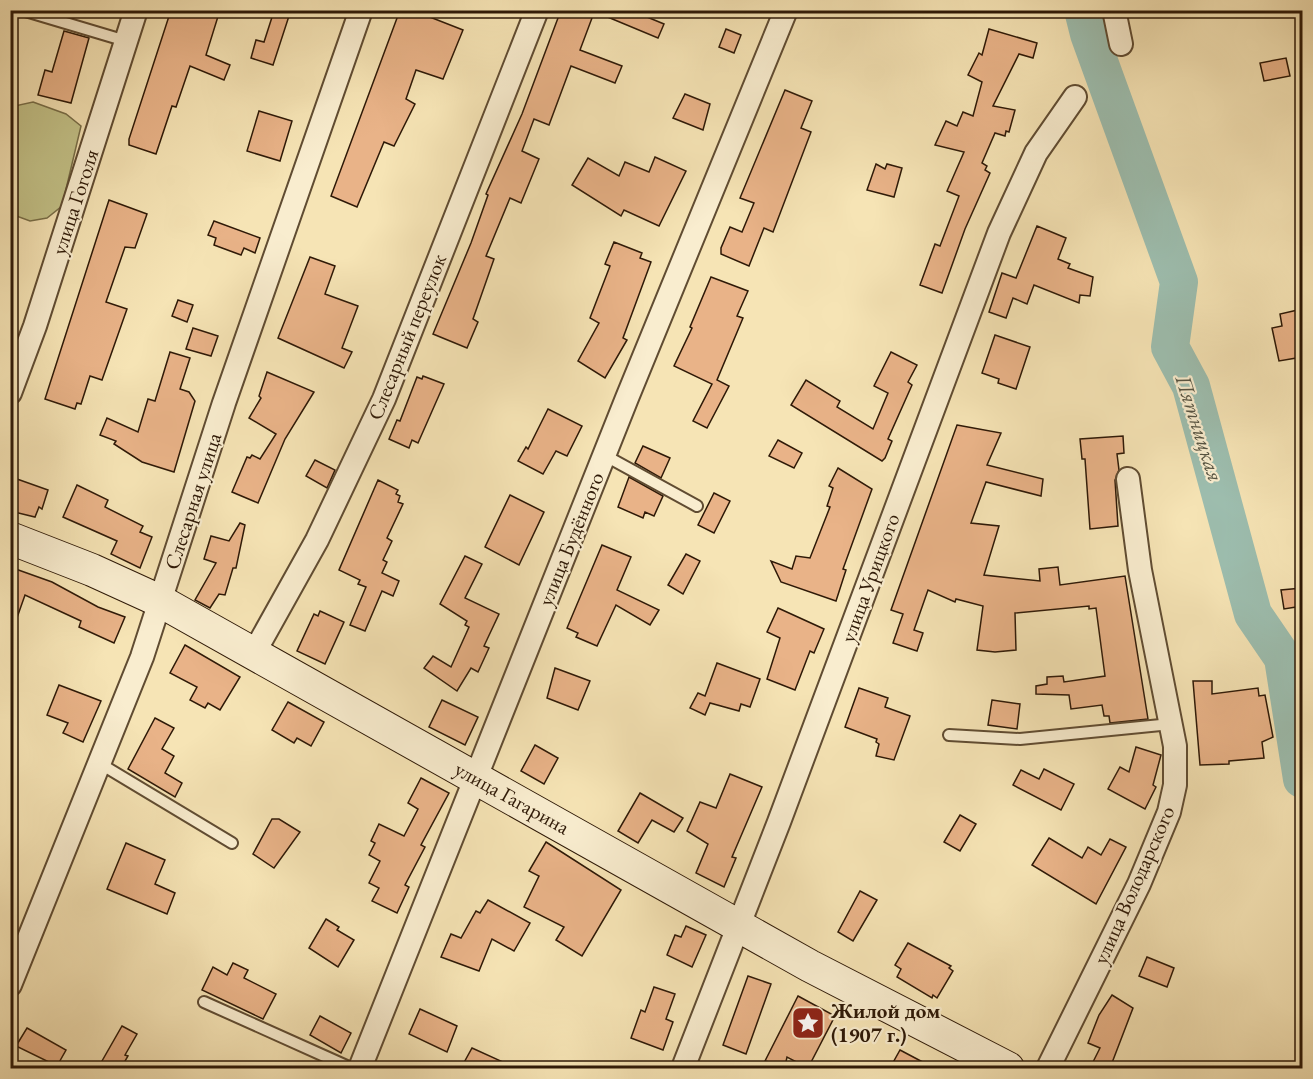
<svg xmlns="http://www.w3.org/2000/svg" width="1313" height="1079" font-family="'EB Garamond',serif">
<rect width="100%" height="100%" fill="#f6e4b5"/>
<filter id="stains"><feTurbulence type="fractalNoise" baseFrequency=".00333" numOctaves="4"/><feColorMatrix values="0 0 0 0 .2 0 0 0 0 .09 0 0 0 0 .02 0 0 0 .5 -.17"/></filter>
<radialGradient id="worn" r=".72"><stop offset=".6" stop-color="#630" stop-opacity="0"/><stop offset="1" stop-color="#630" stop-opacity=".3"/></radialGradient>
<polygon fill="#c3c288" stroke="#786e48" stroke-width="1.5" points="33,102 66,114 81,126 62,206 47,218 30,221 11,214 11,200 17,186 11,181 10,107"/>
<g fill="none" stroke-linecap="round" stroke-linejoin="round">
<polyline stroke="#9dbeaf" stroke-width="38" points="1083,10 1089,34 1179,282 1170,347 1191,386 1253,614 1283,658 1302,779"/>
</g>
<g fill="#e9b388" stroke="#2e1907" stroke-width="1.5">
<polygon points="171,10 220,10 206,55 230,65 224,80 190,66 176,107 172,106 156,154 129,145 129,139"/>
<polygon points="400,10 412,10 463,30 443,79 416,70 406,99 415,104 394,146 384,142 357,207 331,196"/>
<polygon points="561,10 595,10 580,50 622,66 615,83 571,66 549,125 534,119 522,151 539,159 521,203 510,198 486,256 494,259 473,319 478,322 467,348 433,334 471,243 488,195 486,194 522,114"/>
<polygon points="599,10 630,10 664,24 658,38 598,13"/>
<polygon points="274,11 289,16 273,65 251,58 256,40 264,42"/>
<polygon points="726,29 741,35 734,53 719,47"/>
<polygon points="989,29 1037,43 1033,58 1019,54 993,106 1015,110 1009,132 1006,131 1005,136 995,133 982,163 987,166 985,170 990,173 965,229 942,293 920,285 935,244 940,246 959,196 947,191 964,152 935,145 946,121 957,126 963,112 973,116 982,82 968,75 979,53 982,55"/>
<polygon points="64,31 89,38 71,103 38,95 45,70 52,72"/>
<polygon points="1286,58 1290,76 1264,81 1260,63"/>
<polygon points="785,90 812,101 801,128 811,132 773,232 764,228 749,266 721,254 721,248 730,227 742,232 754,203 740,198"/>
<polygon points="685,94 710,104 703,130 673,118"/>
<polygon points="259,111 292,121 280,161 247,151"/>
<polygon points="655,157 686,171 659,226 624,210 621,216 572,185 588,158 619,176 625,162 649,172"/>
<polygon points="876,164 885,169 887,164 902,168 894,197 867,190"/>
<polygon points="109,200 147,214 135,248 125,247 106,302 127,309 102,380 90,376 81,404 77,403 75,409 45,399"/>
<polygon points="214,221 260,238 255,253 244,248 241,255 214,245 216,238 208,235"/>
<polygon points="1037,226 1066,238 1058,259 1070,264 1068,268 1093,277 1090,296 1080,295 1079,303 1034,285 1027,304 1013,298 1006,318 989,312 1002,273 1016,278"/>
<polygon points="614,242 642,253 640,258 651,262 623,338 627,340 605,378 578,361 599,323 590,318 610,266 605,264"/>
<polygon points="310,257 335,266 325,294 358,306 342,348 352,352 344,368 278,338"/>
<polygon points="711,277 748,291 737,316 743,318 717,380 729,386 707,428 693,421 712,384 674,366 692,328 690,327"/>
<polygon points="178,300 193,305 187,322 172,316"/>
<polygon points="1302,309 1302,357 1279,361 1272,328 1282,326 1280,314"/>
<polygon points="193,328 218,336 211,356 186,349"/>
<polygon points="995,335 1030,347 1016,389 998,383 999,379 982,373"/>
<polygon points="170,352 190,358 180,389 189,392 195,401 174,472 142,462 114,444 116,441 100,435 107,418 138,432 148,399 155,401"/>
<polygon points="891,352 917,365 908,382 912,385 888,439 892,441 885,458 882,461 791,405 806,380 840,401 837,407 873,429 888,393 874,386"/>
<polygon points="267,372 314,392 285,439 258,503 232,492 247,457 250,458 252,455 260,459 276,434 249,418 261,398 259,396"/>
<polygon points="423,376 444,384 418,443 412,440 409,448 389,439 397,420 400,421 417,377 422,379"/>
<polygon points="548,409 582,426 567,456 556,451 543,474 518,461 526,447 528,449"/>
<polygon points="957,425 1001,433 987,465 1043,479 1041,496 986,482 971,523 999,526 984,575 1040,581 1039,569 1058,567 1060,585 1125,576 1148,719 1110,723 1109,716 1104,716 1102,705 1071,709 1069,695 1036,694 1036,686 1047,684 1047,677 1063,676 1064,682 1105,676 1096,608 1089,609 1089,606 1015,613 1016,650 995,652 977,650 983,606 956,599 955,602 928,590 914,630 923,633 917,651 893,643 903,614 891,610"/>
<polygon points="1123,436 1124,453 1117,454 1119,470 1115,480 1118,526 1090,529 1085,459 1082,459 1080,439"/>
<polygon points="778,440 802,453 794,468 769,456"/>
<polygon points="643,446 670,458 661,478 635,463"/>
<polygon points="315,460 335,470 327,488 306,476"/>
<polygon points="838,468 872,489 843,569 846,570 836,601 781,582 771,561 792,569 796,556 810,558 830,507 827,506 833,488 829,486"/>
<polygon points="629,477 663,496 654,516 645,512 643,518 618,507"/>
<polygon points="17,479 48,490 42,509 39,507 35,517 10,511 10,497"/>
<polygon points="378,480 398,490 396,494 400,496 398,502 403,504 387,538 392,541 383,560 387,562 382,573 399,581 393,596 382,591 365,631 350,625 366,587 358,584 360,580 339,570"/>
<polygon points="77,485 108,500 105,507 143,526 140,532 152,537 140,568 111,554 117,541 63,517"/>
<polygon points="714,493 730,501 714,533 698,525"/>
<polygon points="510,495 544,512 519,565 485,547"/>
<polygon points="240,523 245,525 236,568 233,568 225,595 219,594 210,608 195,600 216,563 204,559 211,536 229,541"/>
<polygon points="602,545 631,557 617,590 659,610 650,625 616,605 597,646 576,637 578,633 567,628"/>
<polygon points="686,554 700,561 683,594 668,585"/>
<polygon points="465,556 482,564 465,598 499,614 484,646 489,648 478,672 471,668 457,691 424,668 433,656 451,667 469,627 465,625 467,621 440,604"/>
<polygon points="10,567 52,582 98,607 125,617 114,643 79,627 81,621 25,595 13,629 10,628"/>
<polygon points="1302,588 1302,606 1284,609 1281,590"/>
<polygon points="778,608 824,629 814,653 810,651 795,690 767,679 780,638 767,632"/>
<polygon points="320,611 344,622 325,664 297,651 314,614 318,616"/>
<polygon points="185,645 240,677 220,710 208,703 205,708 190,700 197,687 170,673"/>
<polygon points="717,663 760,679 750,707 741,704 739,711 710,703 705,715 690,708 698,693 705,696"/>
<polygon points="555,668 590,681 578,710 547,698"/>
<polygon points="1193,681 1212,681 1212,694 1258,688 1259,696 1265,695 1273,737 1262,742 1264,758 1229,761 1229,764 1200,765"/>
<polygon points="59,685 101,701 83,742 63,733 68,723 47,715"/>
<polygon points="859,688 888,698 885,707 910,716 894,760 876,756 879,744 876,742 877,739 845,727"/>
<polygon points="442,700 478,717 465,745 429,727"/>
<polygon points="992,700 1020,704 1017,729 988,725"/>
<polygon points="288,702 324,722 311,746 297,738 294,743 272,730"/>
<polygon points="155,718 174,728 162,749 174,756 165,773 182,783 175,797 128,769"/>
<polygon points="535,745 558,758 544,784 521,771"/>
<polygon points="1136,747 1161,755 1153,785 1156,787 1145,809 1108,789 1120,767 1129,772"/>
<polygon points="1044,769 1074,784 1061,810 1013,785 1021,770 1039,779"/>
<polygon points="730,774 762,787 732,857 736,858 724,887 696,873 708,844 687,831 700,802 716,808"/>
<polygon points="421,778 449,793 421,845 425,847 405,885 409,887 397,913 372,901 379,888 369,883 380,861 369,855 375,843 371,841 379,824 404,836 418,809 408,803"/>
<polygon points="640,793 683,818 674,832 652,820 638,843 618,831"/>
<polygon points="960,815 976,824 960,851 944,842"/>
<polygon points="272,819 279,819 300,832 274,868 253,854"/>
<polygon points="1049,838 1082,858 1088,847 1101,855 1110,839 1126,847 1096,904 1032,865"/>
<polygon points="546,842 621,890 582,956 556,940 564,927 524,907 539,876 529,871"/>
<polygon points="126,843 165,860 155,884 175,893 167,914 107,889"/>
<polygon points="860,891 877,900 853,941 838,932"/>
<polygon points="488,900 530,923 514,951 492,939 479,971 441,957 451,934 461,938 476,911 480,913"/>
<polygon points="326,919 339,927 337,930 354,940 338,967 309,948"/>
<polygon points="686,926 706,935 692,967 667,955 675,935 681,937"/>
<polygon points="908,943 951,966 949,968 953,971 937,998 933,995 932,998 897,977 901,969 895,965"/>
<polygon points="1147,957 1174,968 1167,987 1139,976"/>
<polygon points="233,963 248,970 244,978 276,994 263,1019 202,990 213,967 227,975"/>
<polygon points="748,976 771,984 746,1054 723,1045"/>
<polygon points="654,987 675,994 666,1019 673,1022 663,1050 631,1038 641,1010 645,1012"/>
<polygon points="1112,995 1133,1008 1110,1068 1090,1068 1100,1048 1088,1043 1099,1015"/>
<polygon points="798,996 835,1016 808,1068 787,1057 785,1066 765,1061"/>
<polygon points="420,1009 457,1026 447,1052 409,1034"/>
<polygon points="320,1016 351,1033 341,1053 310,1035"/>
<polygon points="122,1026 137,1034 125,1055 128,1056 121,1068 98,1068"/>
<polygon points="27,1028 66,1050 57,1066 16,1046"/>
<polygon points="472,1048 516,1068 461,1068"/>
<polygon points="900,1050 934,1068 890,1068"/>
</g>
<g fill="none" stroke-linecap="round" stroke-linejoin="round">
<g stroke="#604c32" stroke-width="14">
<g id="service">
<polyline points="22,10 126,41"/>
<polyline points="604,455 697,506"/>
<polyline points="949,735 1020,739 1171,724"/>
<polyline points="99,763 232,843"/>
<polyline points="204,1002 351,1068"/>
</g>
</g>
<g stroke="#604c32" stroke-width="26">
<g id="minor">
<polyline points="1114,10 1121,44"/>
<polyline points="10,393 35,326 136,10"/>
<polyline points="254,653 317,540 384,399 537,10"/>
<polyline points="10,985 142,657 224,403 361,10"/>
<polyline points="360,1068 627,398 786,10"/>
<polyline points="683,1068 779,822 999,233 1036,153 1075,97"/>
<polyline points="1048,1068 1139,884 1169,812 1175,785 1175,746 1140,570 1128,479"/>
</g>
</g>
<g stroke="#2e1907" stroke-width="34">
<polyline id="secondary" points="10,538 92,570 160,601 810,966 1008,1068"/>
</g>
<use href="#service" stroke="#f9edcf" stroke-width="10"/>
<use href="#minor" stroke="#f9edcf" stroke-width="22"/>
<use href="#secondary" stroke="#f9edcf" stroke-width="32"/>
</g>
<defs>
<g id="sight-square" transform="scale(1.725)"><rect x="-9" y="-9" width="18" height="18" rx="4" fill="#8f2418" stroke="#f9edcf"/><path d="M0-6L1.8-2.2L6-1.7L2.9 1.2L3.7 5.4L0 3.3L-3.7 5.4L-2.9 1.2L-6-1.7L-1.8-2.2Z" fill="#fff"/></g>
</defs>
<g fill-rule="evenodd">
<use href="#sight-square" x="808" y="1023"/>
</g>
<g text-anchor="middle" stroke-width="4.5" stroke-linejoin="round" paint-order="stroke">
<g font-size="21" fill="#2e1907" stroke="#f9edcf">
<text transform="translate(75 202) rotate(-72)" y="7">улица Гоголя</text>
<text transform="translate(407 337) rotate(-68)" y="7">Слесарный переулок</text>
<text transform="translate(193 501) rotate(-72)" y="7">Слесарная улица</text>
<text transform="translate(571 539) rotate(-68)" y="7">улица Будённого</text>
<text transform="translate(870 578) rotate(-70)" y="7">улица Урицкого</text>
<text transform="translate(512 798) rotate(29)" y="7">улица Гагарина</text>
<text transform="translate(1134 885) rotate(-66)" y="7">улица Володарского</text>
</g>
<g font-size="21" font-weight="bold" fill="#2e1907" stroke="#f9edcf" text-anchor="start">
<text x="831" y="1018">Жилой дом<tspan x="831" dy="24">(1907 г.)</tspan></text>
</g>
<g font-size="22" font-style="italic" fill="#555342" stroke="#f9edcf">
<text transform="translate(1200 428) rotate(72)" y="8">Пятницкая</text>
</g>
</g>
<rect width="1313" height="1079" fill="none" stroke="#f6e4b5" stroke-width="36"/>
<rect x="12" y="12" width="1289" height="1055" fill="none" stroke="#2e1907" stroke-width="3"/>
<rect x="18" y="18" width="1277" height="1043" fill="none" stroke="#2e1907" stroke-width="1.5"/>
<rect width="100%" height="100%" filter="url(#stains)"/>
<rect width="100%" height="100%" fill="url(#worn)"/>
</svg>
